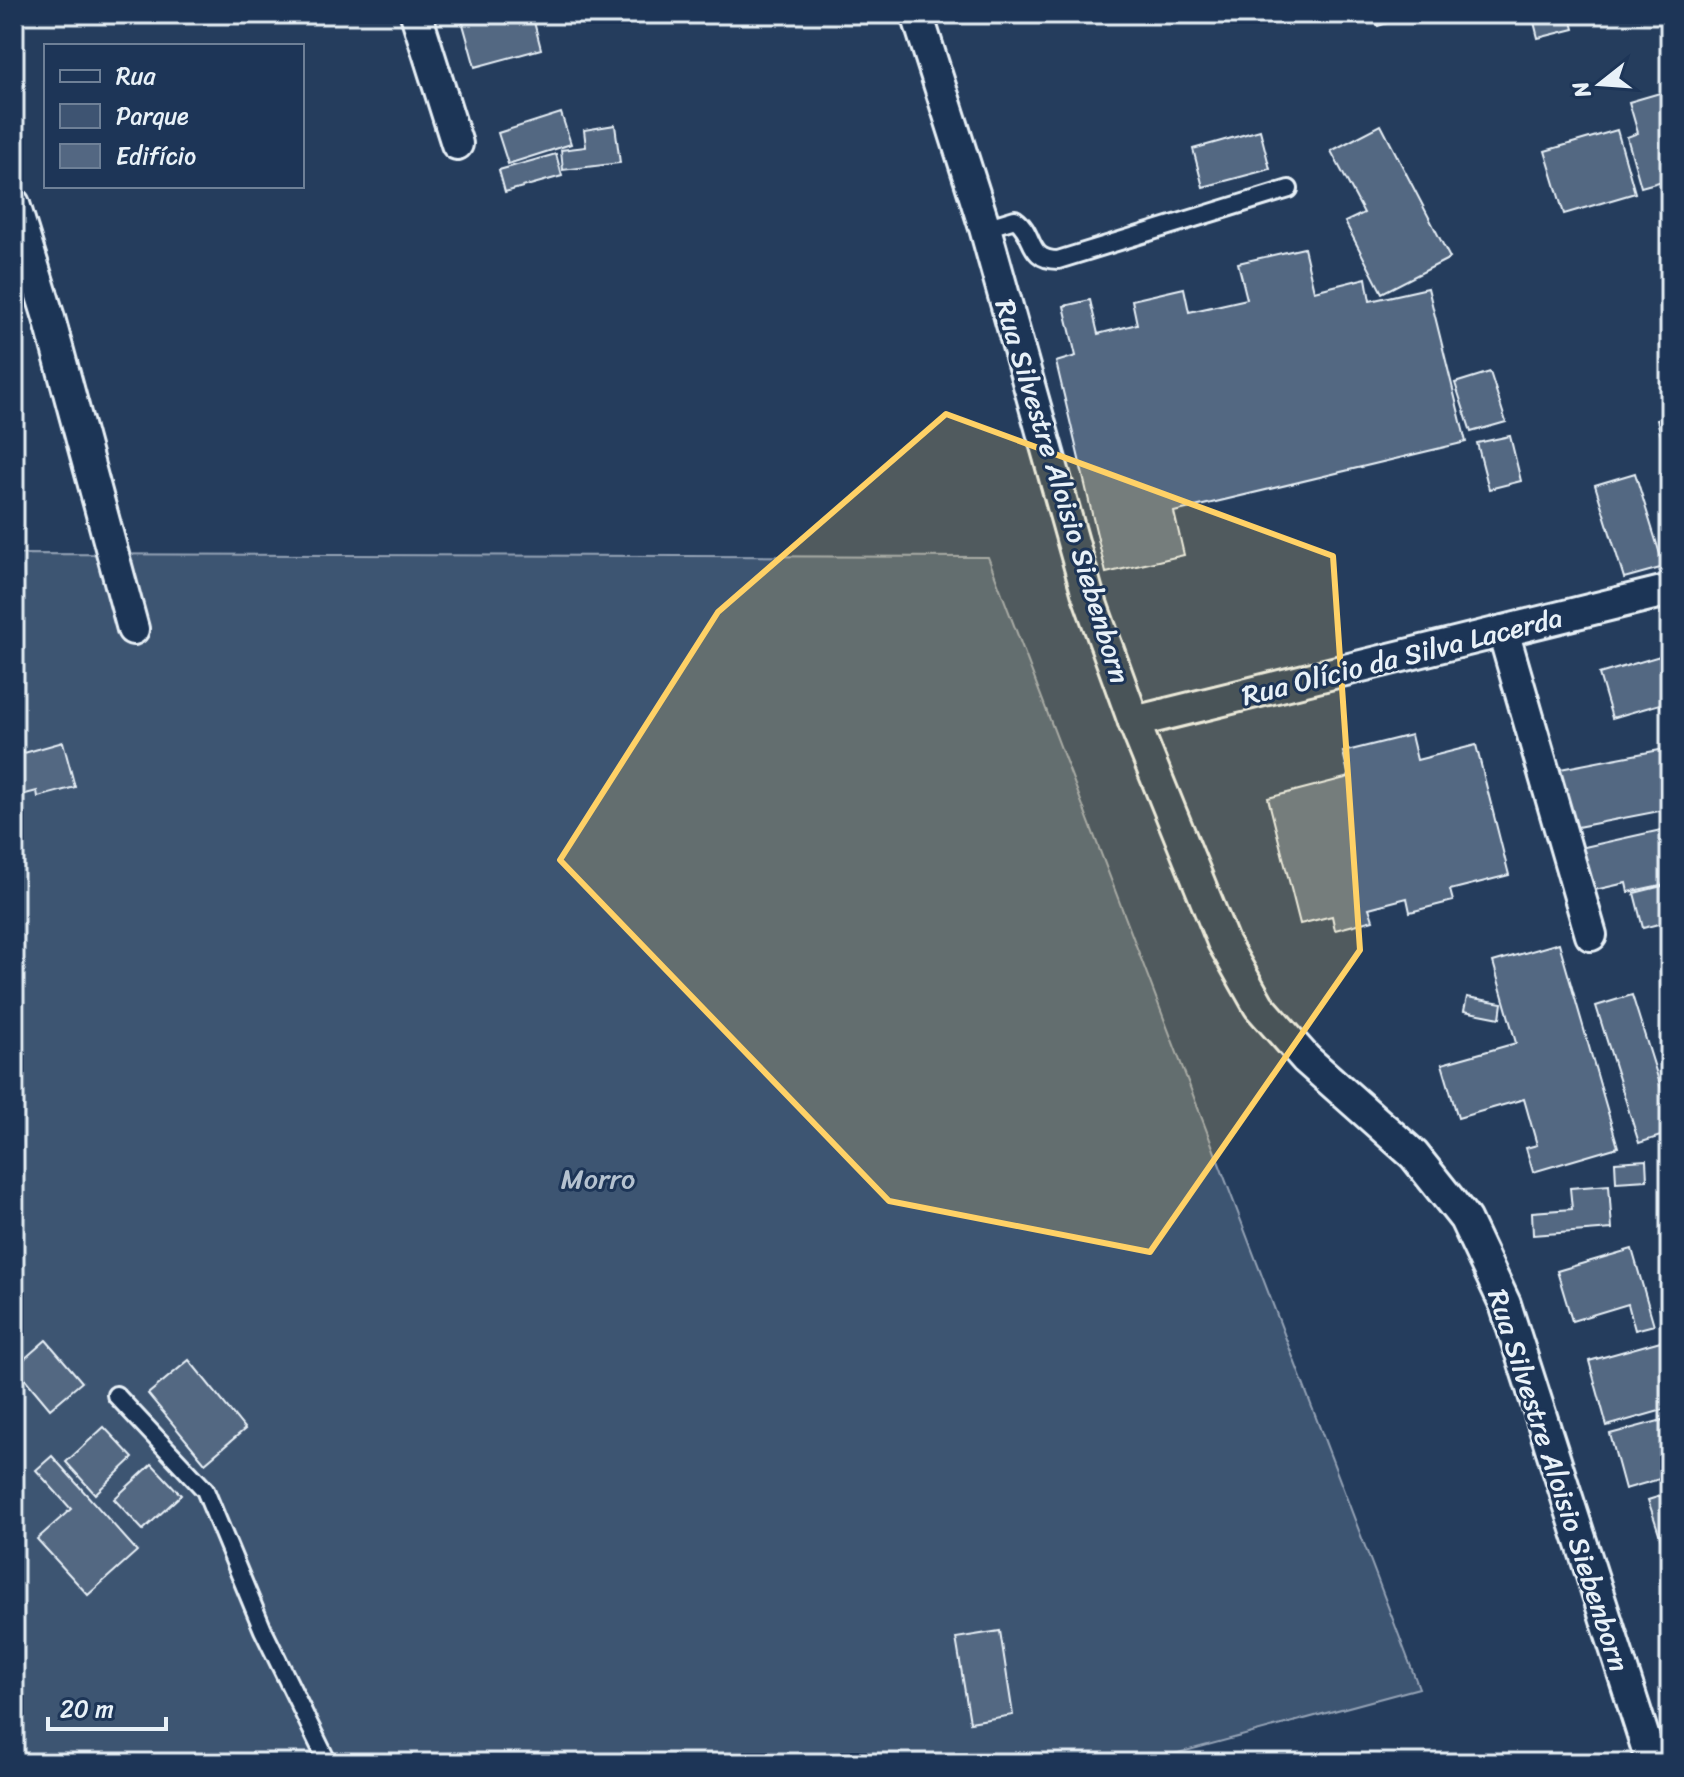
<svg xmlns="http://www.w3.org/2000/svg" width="1684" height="1777" font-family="Sriracha,sans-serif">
<rect width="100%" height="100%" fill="#253d5d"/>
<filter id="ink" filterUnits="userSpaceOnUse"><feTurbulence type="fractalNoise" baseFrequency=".0125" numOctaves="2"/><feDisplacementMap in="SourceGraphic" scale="16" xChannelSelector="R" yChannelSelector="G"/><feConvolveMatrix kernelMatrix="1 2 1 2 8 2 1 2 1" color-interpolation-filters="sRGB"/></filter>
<g filter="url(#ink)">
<polygon fill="#3e5472" stroke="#93a2b5" stroke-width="2" points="14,554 988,557 1419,1688 1141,1763 14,1763"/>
<g fill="#536782" stroke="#e8f1f8" stroke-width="2">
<polygon points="473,14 532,14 541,49 475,67 461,17"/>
<polygon points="1374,14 1414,14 1378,26"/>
<polygon points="1532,14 1570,14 1574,29 1538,38"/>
<polygon points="1670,90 1670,179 1641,187 1627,137 1638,133 1629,102"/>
<polygon points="561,113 571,144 508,164 498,133"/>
<polygon points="615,125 620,163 563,170 561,150 586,147 584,130"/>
<polygon points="1381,125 1450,258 1382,293 1345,222 1364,213 1331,151"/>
<polygon points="1260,130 1270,169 1203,187 1193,149"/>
<polygon points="1617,130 1635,193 1564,214 1545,151"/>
<polygon points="556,154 562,176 505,192 499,170"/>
<polygon points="1304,248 1314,291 1366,278 1370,301 1428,288 1466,442 1174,512 1184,555 1106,573 1056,362 1076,356 1064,306 1090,300 1098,334 1137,324 1132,300 1184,288 1189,312 1247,299 1238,263"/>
<polygon points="1490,372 1506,422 1471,432 1455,383"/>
<polygon points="1670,416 1670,466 1669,466 1657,420"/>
<polygon points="1510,436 1521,481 1489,489 1477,443"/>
<polygon points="1635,473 1664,567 1624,578 1595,485"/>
<polygon points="1670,653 1670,708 1662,710 1660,704 1612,718 1599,674"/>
<polygon points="1411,735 1417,760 1476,745 1509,875 1450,890 1453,901 1410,912 1407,898 1369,908 1373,920 1335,930 1332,916 1300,924 1268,798 1349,777 1343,752"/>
<polygon points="63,742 75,787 38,797 37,791 14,797 14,752 23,750 24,753"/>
<polygon points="1670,748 1670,809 1572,828 1560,769"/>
<polygon points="1670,828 1670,873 1667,874 1670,883 1628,892 1626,883 1590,891 1580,848"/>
<polygon points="1670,884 1670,921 1643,928 1634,893"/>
<polygon points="1559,943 1618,1147 1533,1172 1526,1148 1537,1145 1524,1099 1458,1118 1442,1064 1516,1043 1493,962"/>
<polygon points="1632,995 1670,1116 1670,1133 1639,1143 1596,1006"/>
<polygon points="1467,997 1502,1003 1500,1018 1464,1011"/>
<polygon points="1646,1160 1647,1180 1616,1182 1615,1162"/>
<polygon points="1609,1185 1612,1229 1533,1235 1532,1212 1572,1209 1570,1188"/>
<polygon points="1632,1249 1654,1325 1635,1330 1628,1304 1572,1321 1557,1271"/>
<polygon points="1670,1303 1670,1342 1659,1306"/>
<polygon points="46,1340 82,1382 50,1409 15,1367"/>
<polygon points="1664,1340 1670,1362 1670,1408 1607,1426 1589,1361"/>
<polygon points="189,1360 245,1429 205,1463 148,1394"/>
<polygon points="1670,1418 1670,1476 1625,1489 1610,1434"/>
<polygon points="104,1427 133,1458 95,1494 66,1462"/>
<polygon points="52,1456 137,1551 88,1595 37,1539 71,1509 36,1470"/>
<polygon points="152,1464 181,1495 143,1530 114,1499"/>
<polygon points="1670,1493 1670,1559 1668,1560 1648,1500"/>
<polygon points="1000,1631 1013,1715 970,1722 956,1638"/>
</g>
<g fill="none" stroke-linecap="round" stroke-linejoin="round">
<g stroke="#e8f1f8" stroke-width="22">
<g id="lane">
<path d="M985,228L1015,219C1036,234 1026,260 1058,260L1289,189"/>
<polyline points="116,1395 205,1490 263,1630 328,1763"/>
</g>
</g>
<g stroke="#e8f1f8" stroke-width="36">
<g id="street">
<polyline points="416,14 457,144"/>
<polyline points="917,14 985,228 1087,592 1134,722 1223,942 1259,1006 1306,1059 1414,1155 1465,1219 1505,1304 1652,1763"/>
<polyline points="14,204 49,318 133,629"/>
<polyline points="1503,631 1591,935"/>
<polyline points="1134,722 1670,590"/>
</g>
</g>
<use href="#lane" stroke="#1d3557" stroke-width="16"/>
<use href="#street" stroke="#1d3557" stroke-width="30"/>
</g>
</g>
<path fill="#ffd166" fill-opacity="0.2" stroke="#ffd166" stroke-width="6" stroke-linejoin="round" d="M946,414L1333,556L1360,950L1150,1252L889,1201L560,860L718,612Z"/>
<g text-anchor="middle" stroke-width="6" stroke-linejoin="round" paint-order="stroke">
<g font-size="28" fill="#e8f1f8" stroke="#1d3557">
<text transform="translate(1063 491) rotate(73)" y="10">Rua Silvestre Aloisio Siebenborn</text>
<text transform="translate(1402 656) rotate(-14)" y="10">Rua Olício da Silva Lacerda</text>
<text transform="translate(1559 1480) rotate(72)" y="10">Rua Silvestre Aloisio Siebenborn</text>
</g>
<g font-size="28" fill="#b5c2d0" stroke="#1d3557">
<text x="598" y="1188">Morro</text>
</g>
</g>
<rect width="1684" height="1777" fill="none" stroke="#1d3557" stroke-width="48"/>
<rect x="24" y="24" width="1636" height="1729" fill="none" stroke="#e8f1f8" stroke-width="3" filter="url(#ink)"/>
<rect x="44" y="44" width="260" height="144" fill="#1d3557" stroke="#6e8097" stroke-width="2"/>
<rect x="60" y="70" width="40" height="12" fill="#1d3557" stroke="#6e8097" stroke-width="2"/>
<text x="116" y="84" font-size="24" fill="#e8f1f8">Rua</text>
<rect x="60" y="104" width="40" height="24" fill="#3e5472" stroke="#6e8097" stroke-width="2"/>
<text x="116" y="124" font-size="24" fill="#e8f1f8">Parque</text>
<rect x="60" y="144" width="40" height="24" fill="#536782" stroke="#6e8097" stroke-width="2"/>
<text x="116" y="164" font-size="24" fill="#e8f1f8">Edifício</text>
<g transform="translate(1600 84) rotate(253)" stroke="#1d3557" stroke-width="6" paint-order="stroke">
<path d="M0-6L14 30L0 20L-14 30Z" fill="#e8f1f8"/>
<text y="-12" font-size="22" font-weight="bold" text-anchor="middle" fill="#e8f1f8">N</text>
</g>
<path d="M48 1717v12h118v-12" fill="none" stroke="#e8f1f8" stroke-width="4"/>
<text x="60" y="1717" font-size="24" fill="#e8f1f8" stroke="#1d3557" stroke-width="6" paint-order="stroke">20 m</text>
</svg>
